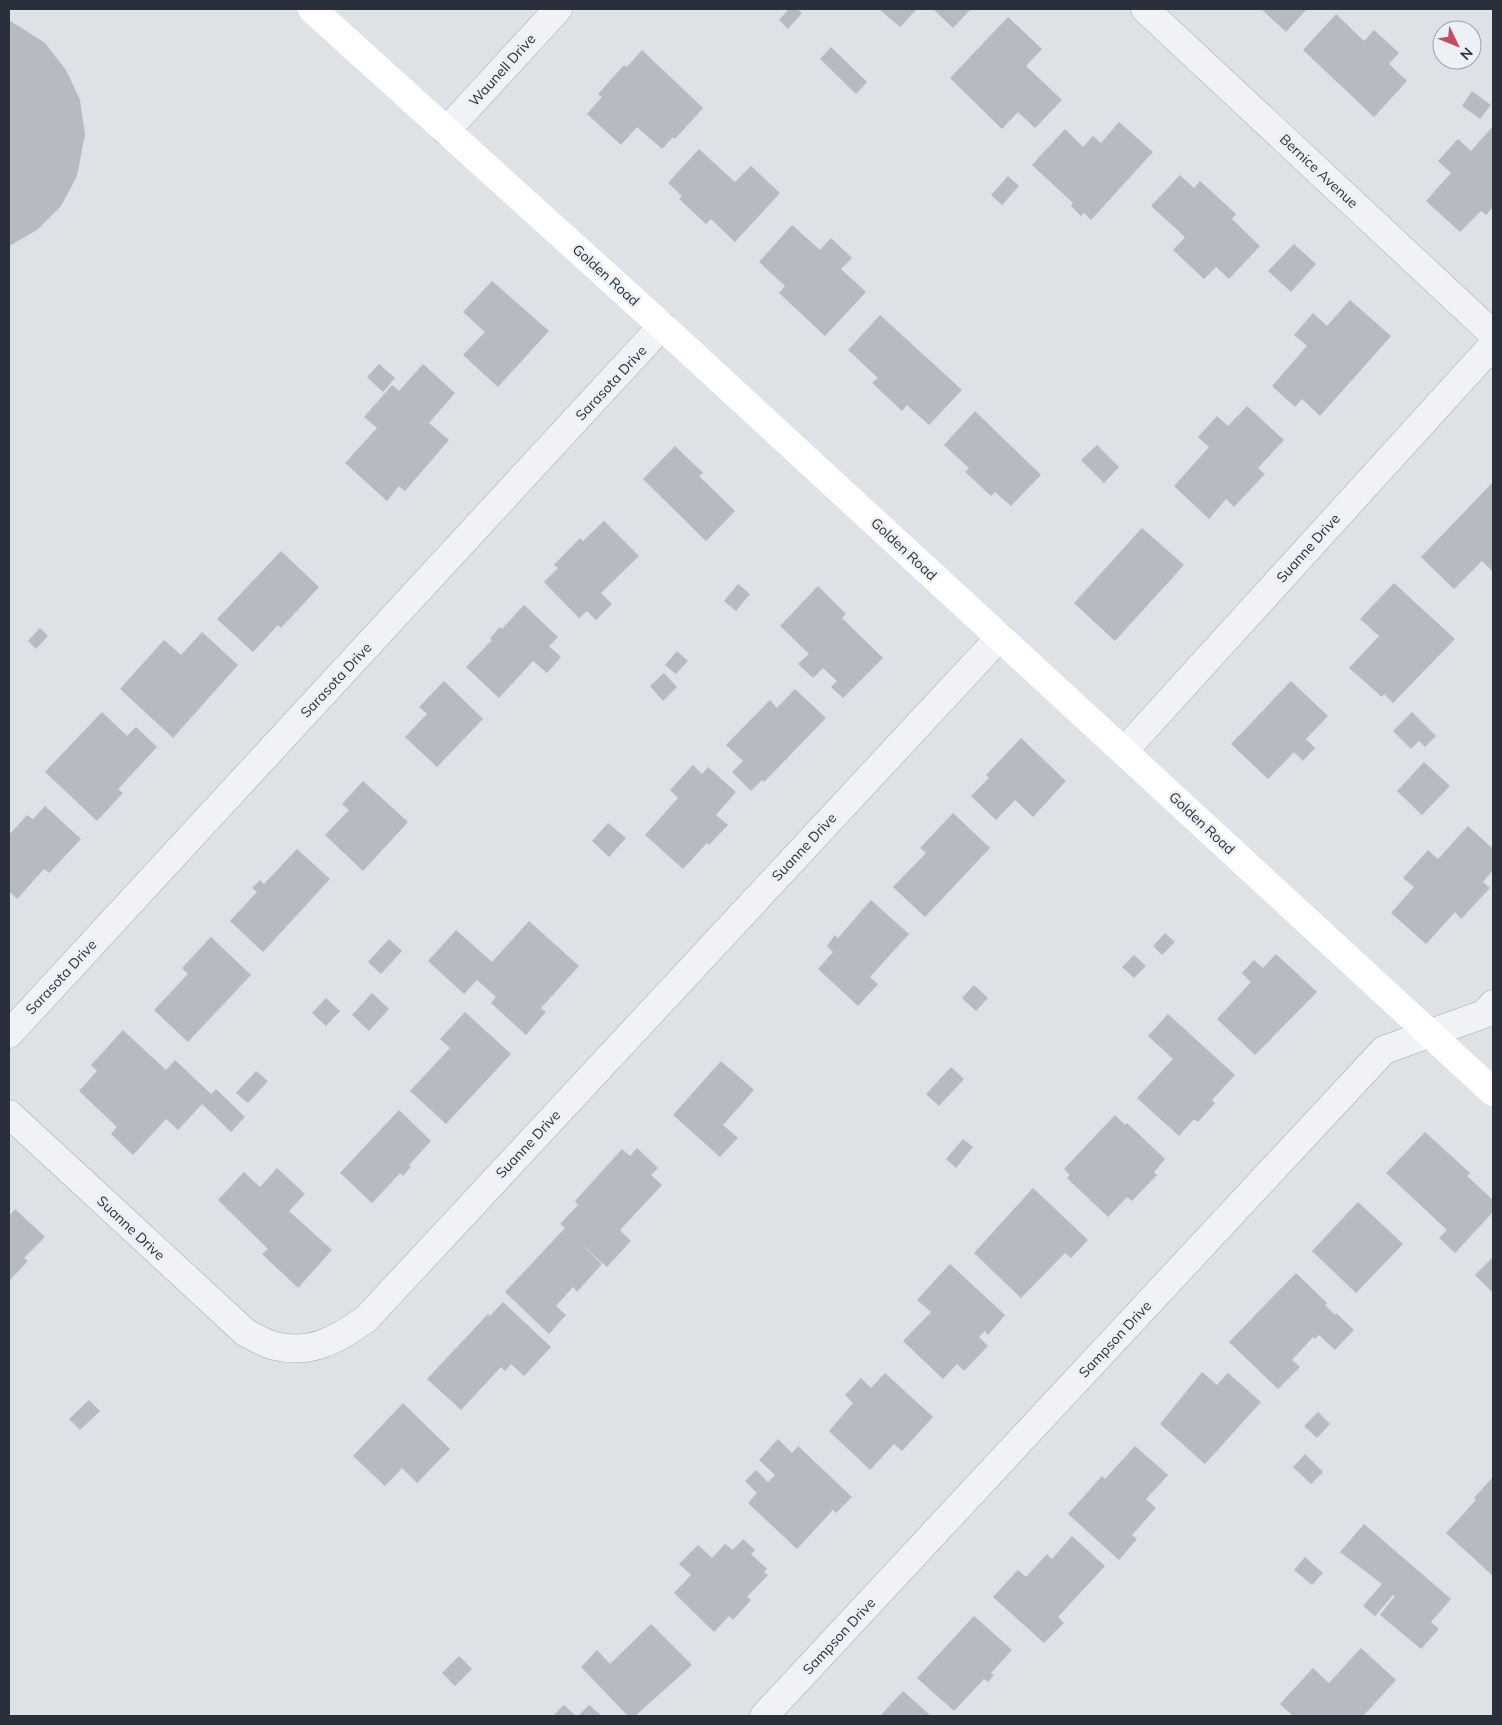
<svg xmlns="http://www.w3.org/2000/svg" width="1502" height="1725" font-family="Mulish,sans-serif">
<rect width="100%" height="100%" fill="#dee1e6"/>
<g fill="#b6bbc2">
<polygon points="789,9 797,9 802,13 788,29 779,20"/>
<polygon points="879,9 917,9 900,27"/>
<polygon points="933,9 971,9 953,28"/>
<polygon points="1261,9 1307,9 1286,32"/>
<polygon points="1336,14 1364,41 1374,30 1399,53 1389,64 1407,81 1374,117 1303,50"/>
<polygon points="1008,17 1042,49 1026,66 1062,100 1035,128 1018,112 1002,129 950,78"/>
<polygon points="9,20 45,43 66,70 80,100 85,134 77,176 61,206 37,230 9,246"/>
<polygon points="831,47 867,82 856,94 820,59"/>
<polygon points="642,50 703,108 675,139 673,137 662,149 637,127 621,145 587,114 602,97 598,94 624,65 627,67"/>
<polygon points="1472,91 1491,105 1480,119 1462,106"/>
<polygon points="1119,122 1153,152 1091,220 1084,213 1081,216 1071,206 1073,203 1032,165 1065,129 1083,147 1093,136 1101,143"/>
<polygon points="1493,126 1493,207 1486,215 1481,211 1460,232 1426,201 1451,173 1438,161 1458,139 1471,151"/>
<polygon points="699,149 735,182 751,166 780,193 735,242 711,219 706,224 679,199 682,196 668,183"/>
<polygon points="1180,175 1194,188 1200,181 1236,214 1232,219 1260,246 1229,279 1216,267 1204,279 1173,250 1185,237 1151,206"/>
<polygon points="1008,176 1019,186 1002,205 991,195"/>
<polygon points="792,225 820,250 831,238 852,258 841,269 866,292 825,336 779,293 785,286 759,262"/>
<polygon points="1294,244 1316,264 1291,292 1268,271"/>
<polygon points="492,281 549,331 498,387 463,355 485,332 463,312"/>
<polygon points="1350,300 1391,336 1320,416 1302,399 1295,407 1272,386 1307,346 1294,335 1313,313 1327,326"/>
<polygon points="880,315 962,390 929,425 907,405 902,411 872,383 878,378 848,350"/>
<polygon points="379,364 395,378 383,392 367,377"/>
<polygon points="423,364 455,393 429,423 449,440 405,491 399,486 387,501 345,463 377,428 364,417 392,385 399,391"/>
<polygon points="1247,406 1284,440 1258,468 1265,474 1234,507 1226,499 1209,519 1174,486 1209,447 1198,437 1217,416 1228,426"/>
<polygon points="975,411 1041,475 1011,506 995,492 991,496 965,472 969,468 944,445"/>
<polygon points="1097,445 1119,467 1104,483 1081,460"/>
<polygon points="675,446 703,473 699,476 735,511 706,541 643,479"/>
<polygon points="1493,482 1493,572 1482,561 1454,589 1421,557"/>
<polygon points="604,521 639,556 601,593 612,604 596,620 587,611 579,618 544,582 558,568 554,565 580,538 583,541"/>
<polygon points="1142,528 1184,565 1115,641 1074,603"/>
<polygon points="281,551 319,587 281,628 278,625 253,652 217,619"/>
<polygon points="1394,583 1455,639 1393,703 1384,694 1382,697 1349,668 1379,636 1360,619"/>
<polygon points="738,584 750,594 736,611 724,601"/>
<polygon points="818,586 846,614 842,618 883,658 843,698 831,687 837,681 823,668 813,678 798,664 809,654 780,626"/>
<polygon points="524,605 558,637 549,646 561,657 547,673 533,661 499,698 466,667 492,640 490,638 500,627 502,629"/>
<polygon points="40,628 48,636 36,649 28,641"/>
<polygon points="202,632 238,665 173,738 120,689 164,640 181,655"/>
<polygon points="677,651 688,661 676,674 665,665"/>
<polygon points="664,673 677,687 663,701 650,686"/>
<polygon points="444,681 483,719 437,767 405,737 427,714 419,707"/>
<polygon points="1291,681 1328,716 1306,739 1315,748 1303,761 1294,752 1268,779 1231,744"/>
<polygon points="795,689 826,718 764,782 762,780 751,791 732,772 743,761 726,745 770,700 777,708"/>
<polygon points="102,712 127,736 136,727 157,747 118,789 123,793 97,821 45,772"/>
<polygon points="1412,712 1436,736 1425,747 1419,741 1411,749 1393,731"/>
<polygon points="1021,738 1066,781 1033,817 1015,800 996,820 971,796 989,778 986,775"/>
<polygon points="1424,762 1450,786 1422,815 1397,791"/>
<polygon points="693,765 702,774 708,767 736,792 716,815 728,825 709,845 707,843 683,869 645,835 678,798 670,790"/>
<polygon points="363,781 408,822 363,871 325,835 349,810 342,804"/>
<polygon points="45,806 81,839 49,873 44,869 17,899 9,891 9,835 27,815 33,819"/>
<polygon points="953,813 990,848 925,917 893,887 926,853 920,848"/>
<polygon points="608,823 626,838 609,857 592,841"/>
<polygon points="1468,826 1493,849 1493,870 1483,882 1490,888 1461,919 1455,912 1426,944 1391,913 1414,887 1403,878 1428,850 1438,859"/>
<polygon points="297,849 330,879 263,952 230,921 257,892 252,888 260,880 264,884"/>
<polygon points="871,900 909,934 870,977 878,984 858,1006 818,969 833,952 827,946 835,935 838,938"/>
<polygon points="529,921 579,966 541,1008 546,1012 526,1035 491,1003 496,997 477,980 464,994 428,961 456,930 492,962"/>
<polygon points="1165,933 1175,942 1162,955 1153,946"/>
<polygon points="211,937 251,975 188,1042 154,1010 188,974 182,968"/>
<polygon points="389,939 402,951 381,974 368,962"/>
<polygon points="1276,954 1317,992 1255,1055 1217,1019 1251,982 1242,973 1254,960 1263,968"/>
<polygon points="1134,955 1146,966 1134,978 1122,967"/>
<polygon points="974,985 988,998 976,1011 962,998"/>
<polygon points="372,993 389,1009 369,1031 352,1015"/>
<polygon points="326,998 340,1011 326,1026 312,1013"/>
<polygon points="465,1012 511,1054 446,1124 410,1091 450,1048 440,1039"/>
<polygon points="1168,1014 1235,1075 1212,1100 1215,1103 1198,1122 1194,1119 1179,1136 1137,1098 1173,1059 1148,1036"/>
<polygon points="123,1030 166,1070 175,1060 211,1094 216,1089 245,1117 231,1132 202,1104 178,1130 166,1119 133,1155 111,1134 117,1127 79,1091 97,1071 91,1065"/>
<polygon points="721,1061 754,1090 723,1125 738,1138 720,1157 673,1115"/>
<polygon points="951,1067 964,1079 939,1106 926,1094"/>
<polygon points="256,1071 268,1081 248,1103 236,1093"/>
<polygon points="399,1110 431,1141 409,1165 411,1167 403,1176 400,1173 372,1203 340,1173"/>
<polygon points="1115,1115 1125,1125 1127,1123 1165,1159 1154,1172 1157,1175 1132,1201 1127,1197 1108,1217 1067,1178 1070,1175 1064,1169"/>
<polygon points="1425,1132 1470,1173 1467,1176 1493,1200 1493,1212 1455,1253 1439,1238 1447,1230 1386,1173"/>
<polygon points="963,1139 973,1147 956,1168 946,1159"/>
<polygon points="637,1148 658,1168 651,1175 662,1185 620,1230 631,1241 607,1267 576,1240 602,1264 577,1292 573,1287 556,1306 566,1315 549,1334 505,1292 565,1228 560,1224 578,1205 575,1201 622,1149 630,1156"/>
<polygon points="277,1168 305,1194 289,1211 332,1250 298,1288 262,1254 268,1249 218,1200 244,1172 260,1187"/>
<polygon points="1033,1188 1088,1240 1071,1258 1065,1253 1021,1298 974,1253"/>
<polygon points="1358,1202 1403,1244 1356,1293 1312,1251"/>
<polygon points="15,1209 45,1237 24,1258 28,1261 9,1281 9,1216"/>
<polygon points="1493,1257 1493,1293 1475,1275"/>
<polygon points="950,1264 1005,1315 988,1335 985,1331 979,1337 988,1346 964,1371 957,1364 943,1379 903,1341 931,1312 917,1300"/>
<polygon points="1296,1273 1327,1303 1325,1305 1335,1315 1336,1313 1354,1330 1335,1350 1319,1335 1315,1339 1313,1337 1292,1360 1300,1367 1278,1389 1229,1342"/>
<polygon points="503,1302 551,1347 524,1376 511,1364 505,1371 501,1367 461,1410 427,1379 488,1314 490,1316"/>
<polygon points="1202,1372 1217,1385 1228,1373 1261,1402 1205,1464 1160,1424"/>
<polygon points="885,1373 933,1417 902,1451 894,1444 870,1470 829,1431 853,1403 845,1395 861,1378 871,1388"/>
<polygon points="89,1400 100,1411 80,1430 69,1419"/>
<polygon points="403,1403 450,1449 417,1483 402,1468 385,1486 353,1456"/>
<polygon points="1318,1412 1330,1424 1317,1438 1304,1426"/>
<polygon points="778,1439 792,1453 798,1446 852,1497 836,1513 833,1510 797,1549 748,1503 757,1493 745,1481 756,1470 768,1482 775,1475 759,1460"/>
<polygon points="1135,1446 1168,1475 1146,1499 1156,1508 1132,1535 1137,1539 1119,1560 1068,1514 1102,1476 1105,1479"/>
<polygon points="1305,1454 1323,1472 1311,1484 1293,1467"/>
<polygon points="1493,1477 1493,1576 1446,1533 1476,1500 1474,1498"/>
<polygon points="1364,1524 1451,1599 1431,1622 1439,1629 1421,1649 1380,1615 1395,1596 1393,1595 1375,1616 1363,1606 1382,1584 1340,1552"/>
<polygon points="1072,1536 1105,1566 1058,1617 1064,1623 1044,1643 993,1597 1018,1570 1026,1577 1047,1554 1052,1559"/>
<polygon points="743,1539 755,1550 751,1554 767,1569 764,1572 768,1575 747,1597 751,1600 733,1620 729,1616 714,1632 674,1593 691,1575 679,1564 698,1545 712,1558 725,1544 733,1550"/>
<polygon points="1305,1557 1323,1573 1312,1585 1294,1570"/>
<polygon points="974,1616 1012,1650 991,1673 994,1675 988,1682 984,1679 954,1711 917,1678"/>
<polygon points="651,1624 692,1665 635,1716 628,1716 581,1667 597,1650 610,1664"/>
<polygon points="1361,1648 1396,1680 1363,1716 1293,1716 1280,1704 1313,1668 1329,1683"/>
<polygon points="459,1656 472,1669 455,1686 442,1673"/>
<polygon points="903,1691 931,1716 880,1716"/>
<polygon points="564,1705 576,1716 553,1716"/>
<polygon points="589,1705 602,1716 578,1716"/>
</g>
<g fill="none" stroke-linecap="round" stroke-linejoin="round">
<g stroke="#a4a8af" stroke-width="29">
<g id="street">
<polyline points="1145,9 1493,334"/>
<polyline points="446,131 558,9"/>
<polyline points="1124,751 1493,345"/>
<polyline points="9,1034 662,326"/>
<path d="M9,1114L246,1333C255,1337 265,1344 275,1346C311,1355 338,1339 366,1319L1000,637"/>
<polyline points="764,1716 1384,1050 1484,1014 1493,1004"/>
</g>
</g>
<use href="#street" stroke="#f0f2f5" stroke-width="28"/>
<polyline stroke="#fff" stroke-width="28" points="312,9 662,326 1493,1092"/>
</g>
<g text-anchor="middle" stroke-width="5" stroke-linejoin="round" paint-order="stroke">
<g font-size="14" fill="#29303b" stroke="#edf0f4">
<text transform="translate(502 70) rotate(-48)" y="5">Waunell Drive</text>
<text transform="translate(1319 171) rotate(43)" y="5">Bernice Avenue</text>
<text transform="translate(606 275) rotate(42)" y="5">Golden Road</text>
<text transform="translate(611 383) rotate(-47)" y="5">Sarasota Drive</text>
<text transform="translate(1308 548) rotate(-48)" y="5">Suanne Drive</text>
<text transform="translate(904 549) rotate(43)" y="5">Golden Road</text>
<text transform="translate(336 680) rotate(-47)" y="5">Sarasota Drive</text>
<text transform="translate(1202 823) rotate(43)" y="5">Golden Road</text>
<text transform="translate(804 847) rotate(-47)" y="5">Suanne Drive</text>
<text transform="translate(61 977) rotate(-47)" y="5">Sarasota Drive</text>
<text transform="translate(528 1144) rotate(-47)" y="5">Suanne Drive</text>
<text transform="translate(131 1228) rotate(43)" y="5">Suanne Drive</text>
<text transform="translate(1115 1339) rotate(-47)" y="5">Sampson Drive</text>
<text transform="translate(839 1636) rotate(-47)" y="5">Sampson Drive</text>
</g>
</g>
<rect width="1502" height="1725" fill="none" stroke="#29303b" stroke-width="20"/>
<g transform="translate(1457 45) rotate(133)"><circle r="24" fill="#edf0f4" stroke="#9fa3aa"/>
<path d="M0-4L9 19L0 12L-9 19Z" fill="#c14d62"/>
<text y="-8" font-size="14" font-weight="bold" text-anchor="middle" fill="#29303b">N</text>
</g>
</svg>
